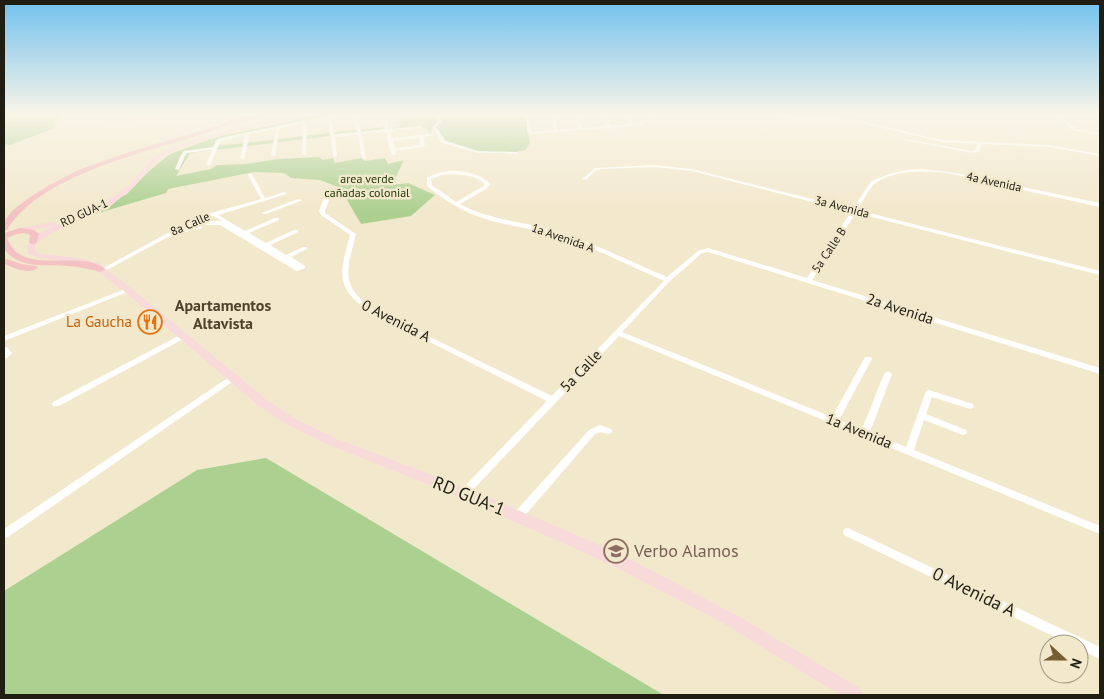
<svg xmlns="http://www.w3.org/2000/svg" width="1104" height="699" font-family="'PT Sans',sans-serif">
<rect width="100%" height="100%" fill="#f2e8cc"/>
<g fill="#acd090">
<polygon points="4,114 68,114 53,122 55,128 10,145 4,144"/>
<path d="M323,114H335L221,140L216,146C272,141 328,132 384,127L386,129L190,153L176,176L211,169L217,165L246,164L278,159L319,157L323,160L333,158L335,163L361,158L365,161L385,158L388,164L404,160L392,185L408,183L435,195L411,216L361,224L340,188L320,180L291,178L284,173L254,172L168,189L166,193L68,222L101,209L127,194L148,172L170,154L216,137Z"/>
<path d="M401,114L521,115L525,117L530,142L526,150C519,151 512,153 506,154C490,154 433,149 436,125L432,129L431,134L426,127L393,131L392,128L400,127L399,115Z"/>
<polygon points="266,458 657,691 664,695 4,695 4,591 197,470"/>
</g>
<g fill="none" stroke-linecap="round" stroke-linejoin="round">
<g fill="#fff" fill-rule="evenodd">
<path d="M335,114H342L332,117L334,134L357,132L354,114H358L361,132L385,129L381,114H385L389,129L421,126L423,127L421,128L390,131L392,138L431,134L433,135L423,137L425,144L424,147L395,151L396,154L394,155H392L390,150L386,132L362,134L366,158L364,159L362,158L358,135L335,137L337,156L335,157L333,156L328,118L307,122L306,155L302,154L303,123L280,128L275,156L271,155L276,129L250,134L244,159L240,158L245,135L220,142L210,166L206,165L212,150L187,153L185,156L179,170L175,169L181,155L184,151L213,147L216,140L220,138ZM419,138L420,145L395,148L393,141Z"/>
<polygon points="435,114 439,114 442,122 436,127 446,141 478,151 516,152 518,153 516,154 478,153 442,143 432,127 438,122"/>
<polygon points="486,114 539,114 537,115 531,115 531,131 532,132 553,130 552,115 553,114 556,115 557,130 578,128 576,114 580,114 582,128 605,126 603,114 607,114 610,125 629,124 626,114 630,114 634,124 643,123 645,124 643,125 610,128 608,129 606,128 532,134 527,132 527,115 488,115"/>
<polygon points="651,114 655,114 657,119 655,123 652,122 653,119"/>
<polygon points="1053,114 1057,114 1077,129 1100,133 1100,135 1074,131"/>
<polygon points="719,115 852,119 942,140 1048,145 1100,154 1100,156 1048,147 983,144 979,152 972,153 904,140 906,139 972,151 975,150 978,144 942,142 852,121 718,117 717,116"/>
<path d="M654,165L692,169L853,209L871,181L889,174L905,170L922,169L957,173L1100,203V207C1073,201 1045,195 1018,189C977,180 916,159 877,182C870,186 862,203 857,210L1100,271V275L856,213L812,280L1100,368V374L708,252L702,253L670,281L622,332L832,417L865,357H871L872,359L839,420L862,429L884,374L888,371L892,374L870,432L906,447L926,391L929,390L973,404L974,406L973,408L970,409L932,397L926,414L966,430L967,432L966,434L963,435L924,420L914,450L1100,526V534L619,336L467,496L464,497L461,496L459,493L461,490L547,401L370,312C334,287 340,273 350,235L321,215L319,211L326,192L329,190L332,192L325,211V213L356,234C347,271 339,285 374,310L552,396L664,281C630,266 597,249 562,237C536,229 509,227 483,218C463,212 444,200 427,186V178C443,167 476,169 491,184L486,189L460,204C489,220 521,221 553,230C592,242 629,261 667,277L698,251L708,248L807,278L851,212L692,171L654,167L603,169L596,170L586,180L582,179L595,168ZM442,175C457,174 474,174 485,184L482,187L456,202L432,185L431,179Z"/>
<path d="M248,174H252L265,198L284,192L287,194L218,215L245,231L275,218H279V220L249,233L266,243L294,230H298V232L270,245L286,255L303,247H307V249L291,257L305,266V268L297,271L295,270L220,225H192L183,230C189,227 197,223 203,227L200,229L192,230L175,237L170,236L103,272L101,273L98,271L186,223V222L211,213L261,199L248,175ZM213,216L222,221H198Z"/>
<polygon points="298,199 303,200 266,214 261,213"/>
<polygon points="128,288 130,289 131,290 130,291 4,341 4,336"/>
<polygon points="180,335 186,335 187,337 59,406 53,406 52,404 53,402"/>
<polygon points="4,347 7,347 12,353 7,358 4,358"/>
<polygon points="232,375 236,378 235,380 8,537 4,538 4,529"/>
<polygon points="600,425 611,429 612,431 611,433 608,434 600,432 595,434 522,519 518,520 514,519 513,516 514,513 589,430"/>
<polygon points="848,528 1100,647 1100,659 1079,649 1079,644 1069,644 844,535 843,532 844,529"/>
</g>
<g fill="#f9dadb" fill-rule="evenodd">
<path d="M69,114H75L66,123C104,125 141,113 180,114L83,128L62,126L59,123Z"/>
<polygon points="311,114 323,114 238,131 176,149 157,160 133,187 112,205 54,232 41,240 35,246 35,251 40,254 80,258 98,263 131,288 268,401 296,419 337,439 469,489 620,554 738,616 861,689 863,695 840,695 728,626 610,564 459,497 329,445 288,425 260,407 125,292 92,267 79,262 38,258 28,254 27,246 35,236 53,226 20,232 16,230 20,228 53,222 56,222 56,225 106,201 129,185 153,158 172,147 237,127"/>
</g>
<g fill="#f5c2c3" fill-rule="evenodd">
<path d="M245,114H253L250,116L265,114C260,117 250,122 244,123C242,123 240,122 237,122C223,126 209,133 194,137C138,154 39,177 7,230L4,231V221L13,210L26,200L46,187L78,170L129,152L217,126Z"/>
<path d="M20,228L34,230L39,234L37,242L33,245L29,242L30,235C22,231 15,235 7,238C10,243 12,249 18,253C39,269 85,252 105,269L100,272C90,269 80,267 69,266C46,264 20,270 4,249V233Z"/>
<path d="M4,258L21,264L36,266L38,268C29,275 14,268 4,264Z"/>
</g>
</g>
<linearGradient id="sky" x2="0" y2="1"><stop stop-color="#72c1ee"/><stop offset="0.54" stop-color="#f9f5e8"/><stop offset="1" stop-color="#f9f5e8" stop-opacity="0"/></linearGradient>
<rect width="1104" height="212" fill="url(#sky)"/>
<defs>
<g id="restaurant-ring" transform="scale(1.25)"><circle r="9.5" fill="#f2e8cc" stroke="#e8710a" stroke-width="1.5"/><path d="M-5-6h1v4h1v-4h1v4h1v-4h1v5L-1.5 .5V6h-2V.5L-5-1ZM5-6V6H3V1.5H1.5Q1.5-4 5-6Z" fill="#e8710a"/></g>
<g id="school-ring" transform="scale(1.25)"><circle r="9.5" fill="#f2e8cc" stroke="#8d6e63" stroke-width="1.5"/><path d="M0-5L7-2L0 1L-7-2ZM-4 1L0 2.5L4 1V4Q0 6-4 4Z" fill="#8d6e63"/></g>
</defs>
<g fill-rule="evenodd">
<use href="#restaurant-ring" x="150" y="322"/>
<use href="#school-ring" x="616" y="551"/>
</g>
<g text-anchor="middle" stroke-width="5" stroke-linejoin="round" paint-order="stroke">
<g font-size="12" fill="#1b3500" stroke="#f2e8cc">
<text x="367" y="183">area verde<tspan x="367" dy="14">cañadas colonial</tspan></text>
</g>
<g font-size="12" fill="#201d13" stroke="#f2e8cc">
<text transform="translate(994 182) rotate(12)" y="4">4a Avenida</text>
<text transform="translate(842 207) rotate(15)" y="4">3a Avenida</text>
<text transform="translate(84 213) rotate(-25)" y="4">RD GUA-1</text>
<text transform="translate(190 224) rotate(-24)" y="4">8a Calle</text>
<text transform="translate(563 238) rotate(19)" y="4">1a Avenida A</text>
<text transform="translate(829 250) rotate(-56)" y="4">5a Calle B</text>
</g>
<g font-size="15" fill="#201d13" stroke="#f2e8cc">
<text transform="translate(900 309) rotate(18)" y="5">2a Avenida</text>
<text transform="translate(396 321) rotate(27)" y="5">0 Avenida A</text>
<text transform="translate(581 371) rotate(-46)" y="5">5a Calle</text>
<text transform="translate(859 431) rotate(22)" y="5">1a Avenida</text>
</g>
<g font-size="15" fill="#c56008" stroke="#f2e8cc" text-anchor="end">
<text x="132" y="327">La Gaucha</text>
</g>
<g font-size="16" font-weight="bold" fill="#4d442d" stroke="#f2e8cc">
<text x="223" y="311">Apartamentos<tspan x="223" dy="18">Altavista</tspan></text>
</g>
<g font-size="18" fill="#201d13" stroke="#f2e8cc">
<text transform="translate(469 496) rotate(22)" y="6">RD GUA-1</text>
<text transform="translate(974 592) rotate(26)" y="6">0 Avenida A</text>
</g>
<g font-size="18" fill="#785e54" stroke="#f2e8cc" text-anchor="start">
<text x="634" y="557">Verbo Alamos</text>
</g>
</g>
<rect width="1104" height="699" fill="none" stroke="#201d13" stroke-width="10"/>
<g transform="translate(1064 659) rotate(111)"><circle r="24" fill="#f2e8cc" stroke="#9e9782"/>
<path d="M0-4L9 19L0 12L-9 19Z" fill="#765e2f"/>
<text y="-8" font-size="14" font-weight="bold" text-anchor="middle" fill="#201d13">N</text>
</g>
</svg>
